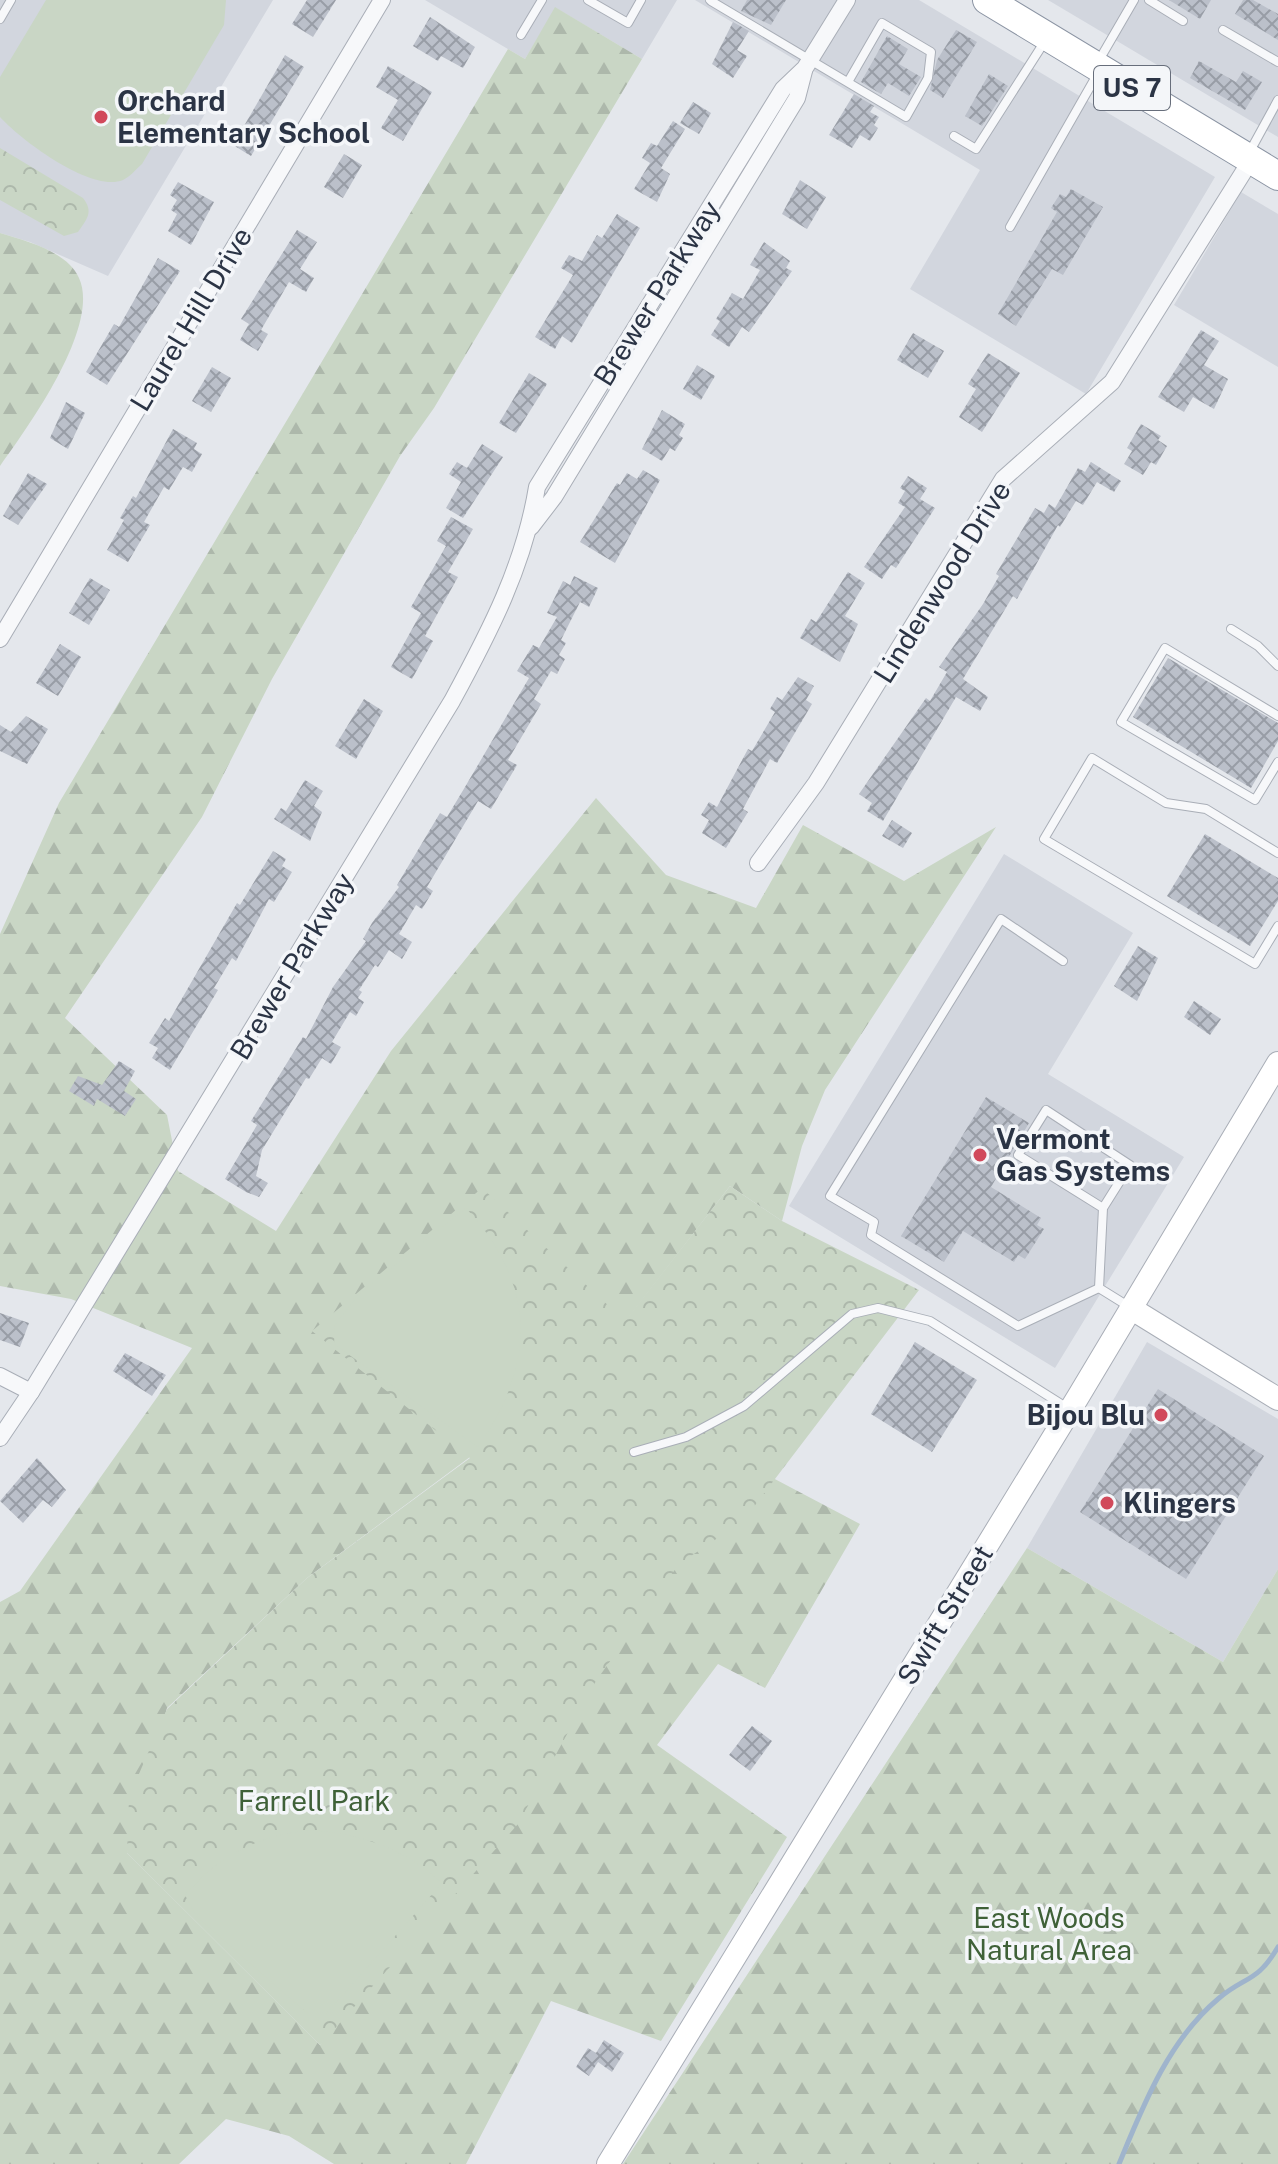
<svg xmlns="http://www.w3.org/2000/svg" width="1278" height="2164" font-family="'Public Sans',sans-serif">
<defs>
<pattern id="forest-firs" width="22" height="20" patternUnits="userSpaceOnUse" patternTransform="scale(2)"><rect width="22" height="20" fill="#c9d6c5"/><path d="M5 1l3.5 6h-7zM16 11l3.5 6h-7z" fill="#adb8ab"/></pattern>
<pattern id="park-crowns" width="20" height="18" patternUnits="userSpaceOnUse" patternTransform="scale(2)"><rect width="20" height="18" fill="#c9d6c5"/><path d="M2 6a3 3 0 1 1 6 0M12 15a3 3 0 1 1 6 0" fill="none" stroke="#adb8ab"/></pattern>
<pattern id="building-cross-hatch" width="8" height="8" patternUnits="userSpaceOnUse" patternTransform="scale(2)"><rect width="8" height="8" fill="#bbc0ca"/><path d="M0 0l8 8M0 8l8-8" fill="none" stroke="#989da6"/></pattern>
</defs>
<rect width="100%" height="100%" fill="#e4e7ec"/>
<g fill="#d2d6de">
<polygon points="0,0 273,0 108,276 30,242 0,233"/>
<polygon points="425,0 677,0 642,59 556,8 525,59"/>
<polygon points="695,0 919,0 1215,177 1086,394 910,289 980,170"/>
<polygon points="1048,0 1278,0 1278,137 1112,38"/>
<polygon points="1241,192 1278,214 1278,367 1174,305"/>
<polygon points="1004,854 1133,933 1048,1074 1184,1157 1055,1368 789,1206"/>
<polygon points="1147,1342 1278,1419 1278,1569 1223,1662 1027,1548"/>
</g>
<g fill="url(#forest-firs)">
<polygon points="555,7 642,59 434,408 400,456 272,679 202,817 65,1018 167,1115 178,1171 276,1231 391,1051 596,798 666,875 756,908 803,825 904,881 996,827 825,1090 802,1146 782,1221 730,1186 625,1322 313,1331 470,1457 307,1578 167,1708 127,1853 320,2045 712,1446 860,1524 765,1688 718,1664 657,1745 787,1837 661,2041 551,2001 466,2164 334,2164 289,2136 226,2119 179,2164 0,2164 0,1602 20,1591 192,1348 71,1299 0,1286 0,934 59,803 508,49 525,59"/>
<path d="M0,233C26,241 67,251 79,278C101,326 28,427 0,466Z"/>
<polygon points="1027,1548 1223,1662 1278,1569 1278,2164 623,2164"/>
</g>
<g fill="url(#park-crowns)">
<path d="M0,148L83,198C94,212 87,219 78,232L64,236L0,200Z"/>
<polygon points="730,1186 782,1221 919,1290 743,1521 679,1564 596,1681 518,1824 320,2045 127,1853 129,1797 167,1709 307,1578 470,1458 312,1331 482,1188 625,1321"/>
</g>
<g fill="#c9d6c5">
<path d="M46,0H226L224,25L142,164C137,168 130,177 123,180C91,193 21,140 0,117V77Z"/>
<path d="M466,1208C536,1284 537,1363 478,1447L334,1344L335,1325L359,1294Z"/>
<path d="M310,1830C362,1834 403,1848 442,1883L326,2014H308L196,1916L185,1895C220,1854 258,1836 310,1830Z"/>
</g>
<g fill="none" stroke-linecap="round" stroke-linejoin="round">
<path stroke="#9fb4cc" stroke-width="5" d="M1119,2164C1143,2106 1168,2041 1218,1999C1246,1975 1256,1984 1278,1947"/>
</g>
<g fill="url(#building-cross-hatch)">
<polygon points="307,0 336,0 313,37 292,24"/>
<polygon points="747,0 786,0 771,25 741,11"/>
<polygon points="1169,0 1211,0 1200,19"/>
<polygon points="1243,0 1253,0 1278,14 1278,40 1235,14"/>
<polygon points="430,17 475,47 463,68 441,56 438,61 413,46"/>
<polygon points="733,22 749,31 737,50 747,56 733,78 712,64"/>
<polygon points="956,30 977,42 943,98 930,90 937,60"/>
<polygon points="887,36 908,49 899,64 921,77 909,96 888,83 881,94 861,82"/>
<polygon points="285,55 304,67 251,156 233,145"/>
<polygon points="1199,61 1236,82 1243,71 1262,82 1245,110 1190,78"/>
<polygon points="388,66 432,92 403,141 381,128 398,100 376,87"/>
<polygon points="989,74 1008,86 982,126 965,116"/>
<polygon points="854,94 874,106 870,112 879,117 874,125 878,128 870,141 860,135 852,148 829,135"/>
<polygon points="693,102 711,113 699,134 680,123"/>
<polygon points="673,121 685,129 661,168 670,174 657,202 634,189 650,163 642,158 651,143 657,146"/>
<polygon points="344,154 362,165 343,198 324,187"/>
<polygon points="800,180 826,197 807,229 782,214"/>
<polygon points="178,182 214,202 191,245 168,231 177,214 171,210 177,200 170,195"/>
<polygon points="1071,189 1103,207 1063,275 1052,269 1016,326 998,314 1057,212 1051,208 1060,194 1066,197"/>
<polygon points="617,214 640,228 572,343 562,336 555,349 535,337 573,275 561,268 569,255 582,261 597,235 602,238"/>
<polygon points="297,230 317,242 300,269 314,278 306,292 289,282 261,330 268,334 258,351 240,340 249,324 241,319"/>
<polygon points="764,242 790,261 786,268 792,271 749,332 742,327 729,347 711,335 720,321 716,319 732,293 743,299 760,270 750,265"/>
<polygon points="158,258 180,271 107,385 86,372 114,324 119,327"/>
<polygon points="1201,330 1219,341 1204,365 1228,379 1214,409 1193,397 1184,412 1158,397"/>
<polygon points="913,333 944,351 928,378 897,360"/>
<polygon points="988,353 1020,373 982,432 959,417 976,389 968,384"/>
<polygon points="697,365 715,376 701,400 683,389"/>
<polygon points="212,367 231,378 211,412 192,401"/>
<polygon points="529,373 547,384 516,433 499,423"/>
<polygon points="66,402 85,413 68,449 50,438"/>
<polygon points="662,410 685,424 679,435 683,438 675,451 670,448 662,461 642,449"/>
<polygon points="1141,424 1161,436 1158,440 1167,446 1156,465 1151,462 1143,475 1124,464 1132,451 1127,448"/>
<polygon points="173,429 197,443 194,449 202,454 192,472 183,467 169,490 164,487 144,522 150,525 128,562 107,550 124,520 120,518 133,496 136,498"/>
<polygon points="482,444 503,457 463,518 446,508 461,482 449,474 457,462 467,468"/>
<polygon points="1091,462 1121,481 1114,492 1097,482 1083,505 1076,501 1060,527 1058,525 1017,599 1013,596 963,679 988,697 980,711 956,697 883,821 867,811 872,803 859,794 926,698 930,701 947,672 939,667 983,604 999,576 996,574 1035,508 1044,513 1049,504 1055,508 1078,468 1085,472"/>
<polygon points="643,470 660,480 615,563 580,542 617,483 620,485 627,473 637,479"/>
<polygon points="28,473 47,484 18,525 3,516"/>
<polygon points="908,476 927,488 920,499 935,508 896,568 891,565 882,579 864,567 905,507 898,503 905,491 900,488"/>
<polygon points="451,517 473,529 448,572 458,577 425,636 433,641 412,679 391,667 421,613 411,607 446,546 437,541"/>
<polygon points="848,572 865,583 845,616 858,624 840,662 800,638 811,619 816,622 820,616"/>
<polygon points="574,576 598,588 589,607 580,602 561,640 566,643 559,655 565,659 557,674 551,671 534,699 541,704 508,760 517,765 491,809 478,801 427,887 433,891 422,909 416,905 399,934 412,942 402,959 389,950 378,967 375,965 359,990 362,992 358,998 364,1002 356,1016 350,1012 332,1042 341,1047 331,1064 322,1058 309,1079 306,1078 262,1150 256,1176 268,1183 259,1197 246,1192 225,1179 257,1125 251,1121 303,1037 306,1039 333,987 366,941 363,939 372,923 399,887 397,885 440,813 447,817 465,787 529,678 517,671 533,645 539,648 557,617 547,613 563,581 570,585"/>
<polygon points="90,578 110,590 89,625 69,613"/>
<polygon points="60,644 81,657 58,696 36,683"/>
<polygon points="1168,658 1278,723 1278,741 1251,788 1133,717"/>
<polygon points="798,677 814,686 806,700 812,704 777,763 770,759 743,809 748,812 726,848 702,833 709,820 701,815 709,802 717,807 748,749 752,751 775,712 770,709 777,697 782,700"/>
<polygon points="364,699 383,711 356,759 335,746"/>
<polygon points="26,716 48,729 27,764 0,751 0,725 11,732"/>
<polygon points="305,780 323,791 314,806 322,812 310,841 274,819 281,808 286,811"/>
<polygon points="892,820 912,833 903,848 882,836"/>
<polygon points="1205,834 1278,878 1278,901 1250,946 1167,896"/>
<polygon points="273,851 286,859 282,866 292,872 274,902 269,899 236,961 232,958 214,988 218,990 170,1070 152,1058 158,1048 149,1043 165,1018 169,1021 237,903 240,905"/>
<polygon points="1138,946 1158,958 1137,1001 1114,986"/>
<polygon points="1194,1001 1221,1019 1210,1035 1184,1017"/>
<polygon points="119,1061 135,1071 124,1091 136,1099 125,1116 97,1099 94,1106 69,1091 78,1076 102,1085"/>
<polygon points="986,1097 1029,1123 991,1187 1041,1218 1037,1225 1044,1229 1025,1259 1018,1255 1014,1262 963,1231 944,1262 901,1236"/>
<polygon points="0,1313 29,1323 20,1347 0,1340"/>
<polygon points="915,1342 977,1380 932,1452 871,1414"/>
<polygon points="125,1353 166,1375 152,1396 113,1371"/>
<polygon points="1158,1389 1264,1456 1186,1579 1080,1512"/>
<polygon points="37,1458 66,1490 52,1507 43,1500 23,1523 0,1501"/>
<polygon points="752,1726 772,1741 750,1771 729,1755"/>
<polygon points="604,2040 624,2053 612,2072 598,2062 589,2076 576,2067 588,2048 596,2053"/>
</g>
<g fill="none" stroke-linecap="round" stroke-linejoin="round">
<g stroke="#a9aeb7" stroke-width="10">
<g id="lane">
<polyline points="588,0 628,23 641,0"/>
<polyline points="710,0 711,1 906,117 928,78 931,52 882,23 848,82"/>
<polyline points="1149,0 1183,21"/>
<polyline points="0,19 11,0"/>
<polyline points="1223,30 1278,62"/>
<polyline points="521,35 542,0"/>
<polyline points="1098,62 1134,0"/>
<polyline points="954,136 976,149 1045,41"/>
<polyline points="1249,153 1278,100"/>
<polyline points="1010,227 1098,73"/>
<polyline points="1231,629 1258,646 1278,666"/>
<polyline points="1278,716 1165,648 1121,722 1255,800 1278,762"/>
<polyline points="1278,853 1206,809 1166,803 1092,758 1044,839 1255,964 1278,926"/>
<polyline points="1063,961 1001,919 830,1196 874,1222 871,1235 1018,1326 1099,1288"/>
<polyline points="1103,1208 1018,1155 1046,1110 1130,1165 1103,1208 1099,1288 1128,1306"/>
<polyline points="634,1452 686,1437 744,1406 852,1314 878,1308 930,1321 1069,1409"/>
</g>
</g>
<g stroke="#a9aeb7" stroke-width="18">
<g id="street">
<polyline points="531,527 554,497 797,98 804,71"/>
<polyline points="0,639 382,0"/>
<polyline points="758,863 816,783 1003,479 1112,382 1251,160"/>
<polyline points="0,1376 31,1392 0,1438"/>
<path d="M31,1392L452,701C490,631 524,566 537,487L783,89L805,68L847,0"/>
</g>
</g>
<g stroke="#a9aeb7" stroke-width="24">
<g id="secondary">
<polyline points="1132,1309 1278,1399"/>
<polyline points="608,2164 1078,1397 1278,1063"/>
</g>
</g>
<g stroke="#8b94a3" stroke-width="30">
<polyline id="highway" points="987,0 1278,176"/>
</g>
<use href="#lane" stroke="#f7f8fa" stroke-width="8"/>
<use href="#street" stroke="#f7f8fa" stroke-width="16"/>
<use href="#secondary" stroke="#fff" stroke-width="22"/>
<use href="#highway" stroke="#fff" stroke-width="28"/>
</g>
<g fill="#d1495b" stroke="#f4f6f9" stroke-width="3">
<circle cx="101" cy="117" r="8"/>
<circle cx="980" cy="1155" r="8"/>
<circle cx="1161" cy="1415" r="8"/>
<circle cx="1107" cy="1503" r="8"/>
</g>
<g text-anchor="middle" stroke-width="7" stroke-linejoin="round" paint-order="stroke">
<rect fill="#f4f6f9" stroke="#676e7b" stroke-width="2" x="1094" y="66" width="76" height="44" rx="6"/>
<g font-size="26" font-weight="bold" fill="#2b3445">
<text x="1132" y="97">US 7</text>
</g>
<g font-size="28" font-weight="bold" fill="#2b3445" stroke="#f4f6f9" text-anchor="start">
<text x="117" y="111">Orchard<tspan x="117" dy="32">Elementary School</tspan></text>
<text x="996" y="1149">Vermont<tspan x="996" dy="32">Gas Systems</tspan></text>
<text x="1145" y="1425" text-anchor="end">Bijou Blu</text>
<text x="1123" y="1513">Klingers</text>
</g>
<g font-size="28" fill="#2b3445" stroke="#f4f6f9">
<text transform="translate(657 293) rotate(-58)" y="10">Brewer Parkway</text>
<text transform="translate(191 319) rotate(-59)" y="10">Laurel Hill Drive</text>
<text transform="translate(942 582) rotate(-58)" y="10">Lindenwood Drive</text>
<text transform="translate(292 966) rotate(-59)" y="10">Brewer Parkway</text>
<text transform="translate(945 1615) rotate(-59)" y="10">Swift Street</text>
</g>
<g font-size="28" fill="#3f6138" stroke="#f4f6f9">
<text x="314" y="1811">Farrell Park</text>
<text x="1049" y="1928">East Woods<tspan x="1049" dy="32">Natural Area</tspan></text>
</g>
</g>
</svg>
